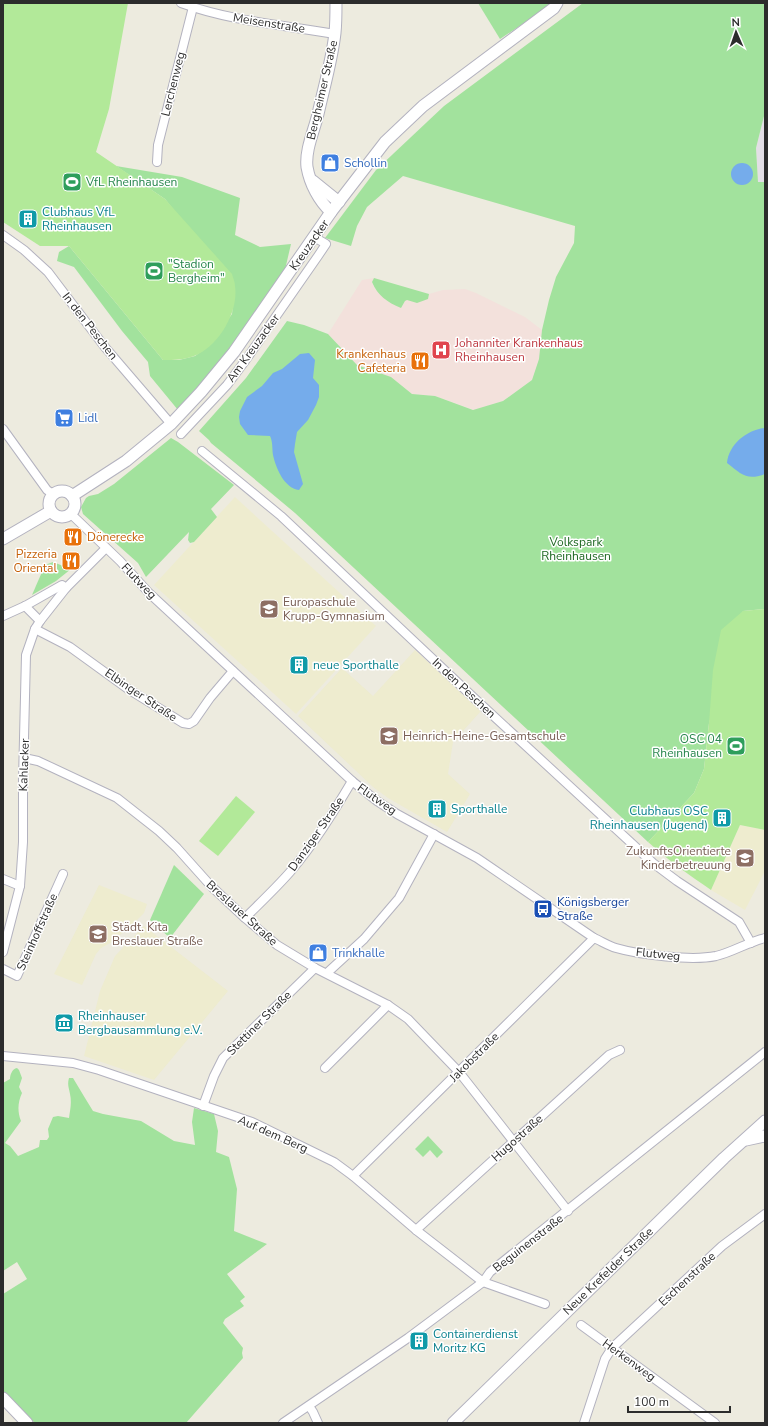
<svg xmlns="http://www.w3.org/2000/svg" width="768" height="1426" font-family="'Nunito Sans',sans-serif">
<rect width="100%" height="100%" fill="#edebdf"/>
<polygon fill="#e3dfe6" points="765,112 765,182 758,182 756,148"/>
<g fill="#eeeccf">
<polygon points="235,497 376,626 296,714 154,585"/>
<polygon points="415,650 481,711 453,742 448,774 470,794 447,832 388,798 373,787 298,716 342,668 373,696"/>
<polygon points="740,825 765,830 765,871 745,910 711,890"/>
<polygon points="99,885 147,904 144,913 137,920 112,942 101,948 96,954 82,985 54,974"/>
<polygon points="144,926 228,991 154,1080 84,1056 100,991 115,956"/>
</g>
<polygon fill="#f3e1dc" points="374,278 372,282 375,289 401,308 405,301 407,300 428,299 429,294 443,290 465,289 476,293 525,317 542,330 539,359 532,380 503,401 474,410 435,396 412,394 391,377 357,365 328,334 362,280"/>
<g fill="#a2e29d">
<polygon points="478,3 550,3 548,7 500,39"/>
<polygon points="583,3 765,3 765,112 756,148 758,182 765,182 765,609 743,611 709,723 704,769 694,793 648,842 295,513 246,472 211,443 209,440 199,431 246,378 287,321 304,325 328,334 357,365 391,377 412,394 435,396 473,410 503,401 532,380 539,359 542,330 549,300 556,277 574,243 575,226 403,176 367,207 357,226 351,246 325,238 376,170 444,106"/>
<polygon points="116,166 182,177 240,198 235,235 260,247 291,244 284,274 230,350 178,410 150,376 148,362 122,331 74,267 57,261 59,252 69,246 163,360 179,360 195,356 210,345 232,314 235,287 165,199"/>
<path d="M374,278L429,294L428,299L417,303L407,300L405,301L401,308C387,302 378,296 372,282Z"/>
<polygon points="171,438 178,442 234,485 211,509 217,517 194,542 190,543 188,540 189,532 146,577 138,563 83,514 81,507 86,498 89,496 98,494 114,484"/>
<polygon points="53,562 71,569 56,581 32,595 45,565"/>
<polygon points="174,865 204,894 170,938 150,920"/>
<path d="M17,1068L19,1070L22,1078L19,1087L22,1093C18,1102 17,1111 21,1121L5,1143L10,1146L18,1156L39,1147L40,1140H47L49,1137L48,1129L53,1117L58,1116L69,1118C70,1110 72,1103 70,1094C69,1088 67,1085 69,1078H73L85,1098L93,1111L103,1114L141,1121L174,1141L195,1145L192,1122L194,1108L214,1114L218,1131L216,1152L229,1157L237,1189L234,1231L267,1244L227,1274L245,1297L240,1301L244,1306L225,1319L223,1323L243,1348L242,1353L243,1358L186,1423H35L16,1406L3,1391V1294L27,1279L17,1262L3,1271V1083L10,1079C10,1075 12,1069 17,1068Z"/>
<polygon points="428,1136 443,1152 437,1158 430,1150 423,1157 415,1149"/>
</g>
<g fill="#b2e999">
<path d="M3,3H128L109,109L96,152L165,199L232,274C233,278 235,282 235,286C239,312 218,347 194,356C184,360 174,360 163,360L69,246H40L3,222Z"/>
<path d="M765,609V830L740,825L711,890C689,875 668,860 648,842L694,793L704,769L709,723L713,670L721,630L743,611Z"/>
<polygon points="236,796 255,812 218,856 199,841"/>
</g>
<g fill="#75aceb">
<circle cx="742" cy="174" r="11"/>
<path d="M309,353L315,360L313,378L319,385V397L316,405L308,420L297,432L295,444L294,452L303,484L299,490C284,488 276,468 273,455C272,449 273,442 270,436L248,435L240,424L239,417L240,411L247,397L262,386L273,373L282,369L300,354Z"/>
<path d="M765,428V474C747,481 741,474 727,463C729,444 747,430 765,428Z"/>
</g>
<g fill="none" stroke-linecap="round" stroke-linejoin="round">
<g stroke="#b3b2bf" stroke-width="10">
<g id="street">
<path d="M181,3C230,21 284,25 335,34"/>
<polyline points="157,162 158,145 193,7"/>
<polyline points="3,235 24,250 48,272 104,346 171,424"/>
<polyline points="3,429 47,490 53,494"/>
<polyline points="181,434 227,385 245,361 318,256 326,244 314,237"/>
<polyline points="202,451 281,516 474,698 653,863 677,881 739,922 751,943"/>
<path d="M71,514L120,561L149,593L352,781L377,801L397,814L477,858L594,938C601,941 609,946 616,948C640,955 692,961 716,956C733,952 748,942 765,938"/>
<polyline points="25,606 40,621"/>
<polyline points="3,616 25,606 62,585 66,588"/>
<polyline points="35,629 70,647 128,689 183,723 189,724 194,721 210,698 233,671"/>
<polyline points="24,758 38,761 117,798 159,831 177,848 211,886 245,918 277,945 315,968 388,1005 408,1019 459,1072 568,1211"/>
<polyline points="3,879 20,886"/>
<path d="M245,918C260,903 276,888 290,872C314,844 333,813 352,781"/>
<polyline points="3,952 20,886 23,842 23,780 26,655 35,629 40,621 66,588 106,548"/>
<polyline points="3,969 17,976 63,874"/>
<polyline points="327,973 364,939 399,898 434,834"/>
<polyline points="3,1056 73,1063 99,1070 252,1122 334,1162 353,1176 416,1230 483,1282 545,1304"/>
<polyline points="325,1068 388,1005"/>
<polyline points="203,1106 214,1076 223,1058 315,968"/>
<polyline points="353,1176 594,938"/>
<polyline points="416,1230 609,1055 620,1050"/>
<polyline points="581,1325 715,1423"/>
<polyline points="309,1406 313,1412 318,1423"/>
<polyline points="283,1423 408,1338 483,1282 490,1272 765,1052"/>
<polyline points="584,1423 605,1359 612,1348 722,1246 765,1214"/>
</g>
</g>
<g stroke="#b3b2bf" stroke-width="13">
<g id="secondary">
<polyline points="313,181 339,202"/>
<path d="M331,212C319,201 310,184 307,167C305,150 314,131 318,114C324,87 332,60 335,33C336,23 336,13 336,3"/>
<circle cx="62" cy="504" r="13"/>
<polyline points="72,496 126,461 171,424 201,392 234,352 331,212 385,142 423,106 554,8 557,3"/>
<polyline points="3,539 51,511"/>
<polyline points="746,1140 765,1136"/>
<polyline points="3,1398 27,1423"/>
<polyline points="453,1423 724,1158 765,1121"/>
</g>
</g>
<use href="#street" stroke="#fff" stroke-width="8"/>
<use href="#secondary" stroke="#fff" stroke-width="11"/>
</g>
<defs>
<g id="shop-square" transform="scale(1)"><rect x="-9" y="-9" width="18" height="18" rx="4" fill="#3f7fe0" stroke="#fff"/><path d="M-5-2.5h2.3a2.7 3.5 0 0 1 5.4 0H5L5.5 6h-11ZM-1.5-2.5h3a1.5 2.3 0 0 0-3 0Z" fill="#fff"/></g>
<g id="stadium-square" transform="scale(1)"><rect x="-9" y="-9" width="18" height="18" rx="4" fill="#2e9e5b" stroke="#fff"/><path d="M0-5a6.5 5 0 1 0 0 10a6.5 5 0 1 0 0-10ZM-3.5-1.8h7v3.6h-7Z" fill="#fff"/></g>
<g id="building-square" transform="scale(1)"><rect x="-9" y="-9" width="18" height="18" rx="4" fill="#0f9aa8" stroke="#fff"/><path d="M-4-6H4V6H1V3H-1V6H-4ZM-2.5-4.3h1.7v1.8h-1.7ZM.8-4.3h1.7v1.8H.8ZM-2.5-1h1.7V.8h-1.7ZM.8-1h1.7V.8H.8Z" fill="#fff"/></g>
<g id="hospital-square" transform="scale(1)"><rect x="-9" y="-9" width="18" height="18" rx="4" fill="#e0444e" stroke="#fff"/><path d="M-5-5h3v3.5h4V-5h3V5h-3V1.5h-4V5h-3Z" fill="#fff"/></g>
<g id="restaurant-square" transform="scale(1)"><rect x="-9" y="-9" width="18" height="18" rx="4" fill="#e8710a" stroke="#fff"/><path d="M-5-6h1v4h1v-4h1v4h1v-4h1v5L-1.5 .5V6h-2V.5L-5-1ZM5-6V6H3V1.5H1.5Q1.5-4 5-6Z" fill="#fff"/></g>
<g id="supermarket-square" transform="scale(1)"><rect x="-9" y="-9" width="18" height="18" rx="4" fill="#3f7fe0" stroke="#fff"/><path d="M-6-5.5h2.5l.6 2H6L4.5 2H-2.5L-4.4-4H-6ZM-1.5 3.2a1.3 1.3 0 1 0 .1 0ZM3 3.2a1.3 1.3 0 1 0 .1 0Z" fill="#fff"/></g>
<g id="school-square" transform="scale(1)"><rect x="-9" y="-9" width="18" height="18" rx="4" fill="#8d6e63" stroke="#fff"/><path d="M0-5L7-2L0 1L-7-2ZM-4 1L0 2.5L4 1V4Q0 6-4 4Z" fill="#fff"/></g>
<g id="bus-square" transform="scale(1)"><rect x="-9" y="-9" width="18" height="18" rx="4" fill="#1a4fb4" stroke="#fff"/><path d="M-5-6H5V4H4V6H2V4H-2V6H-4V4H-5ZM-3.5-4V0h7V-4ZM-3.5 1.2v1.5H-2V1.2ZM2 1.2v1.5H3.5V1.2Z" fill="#fff"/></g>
<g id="museum-square" transform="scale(1)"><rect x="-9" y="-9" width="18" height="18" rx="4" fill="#0f9aa8" stroke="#fff"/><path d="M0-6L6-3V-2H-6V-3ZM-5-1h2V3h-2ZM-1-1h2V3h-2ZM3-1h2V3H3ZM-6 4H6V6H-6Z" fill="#fff"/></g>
</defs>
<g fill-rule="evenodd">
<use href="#shop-square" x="330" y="163"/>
<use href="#stadium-square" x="72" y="182"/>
<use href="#building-square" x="28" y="219"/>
<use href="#stadium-square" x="154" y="271"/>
<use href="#hospital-square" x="441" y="350"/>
<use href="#restaurant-square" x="420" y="361"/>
<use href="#supermarket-square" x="64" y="418"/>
<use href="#restaurant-square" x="73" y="537"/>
<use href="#restaurant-square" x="71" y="561"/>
<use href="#school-square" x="269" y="609"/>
<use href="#building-square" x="299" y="665"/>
<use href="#school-square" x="389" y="736"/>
<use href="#stadium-square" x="736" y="746"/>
<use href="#building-square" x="437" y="809"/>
<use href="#building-square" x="722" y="818"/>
<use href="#school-square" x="745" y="858"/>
<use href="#bus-square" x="543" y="909"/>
<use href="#school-square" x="98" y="934"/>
<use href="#shop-square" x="318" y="953"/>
<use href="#museum-square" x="64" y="1023"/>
<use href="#building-square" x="419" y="1341"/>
</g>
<g text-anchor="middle" stroke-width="3" stroke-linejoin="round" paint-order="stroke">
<g font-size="12" fill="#2c2c2c" stroke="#fff">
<text transform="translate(269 23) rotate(9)" y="4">Meisenstraße</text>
<text transform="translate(173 84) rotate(-76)" y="4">Lerchenweg</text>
<text transform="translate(322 90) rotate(-77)" y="4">Bergheimer Straße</text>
<text transform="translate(309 245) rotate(-55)" y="4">Kreuzacker</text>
<text transform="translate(90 326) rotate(52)" y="4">In den Peschen</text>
<text transform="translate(253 348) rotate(-54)" y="4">Am Kreuzacker</text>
<text transform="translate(139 581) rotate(46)" y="4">Flutweg</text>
<text transform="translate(464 688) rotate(43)" y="4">In den Peschen</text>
<text transform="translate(141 695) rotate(34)" y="4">Elbinger Straße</text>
<text transform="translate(24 765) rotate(-88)" y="4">Kahlacker</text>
<text transform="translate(377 799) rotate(35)" y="4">Flutweg</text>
<text transform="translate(316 834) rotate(-55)" y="4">Danziger Straße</text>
<text transform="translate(242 913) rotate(42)" y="4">Breslauer Straße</text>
<text transform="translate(37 932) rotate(-66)" y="4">Steinhoffstraße</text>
<text transform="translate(658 954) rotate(6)" y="4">Flutweg</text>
<text transform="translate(259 1023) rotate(-45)" y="4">Stettiner Straße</text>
<text transform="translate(474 1057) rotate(-45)" y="4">Jakobstraße</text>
<text transform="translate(273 1134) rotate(24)" y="4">Auf dem Berg</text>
<text transform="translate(517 1138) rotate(-42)" y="4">Hugostraße</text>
<text transform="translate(528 1243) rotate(-38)" y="4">Beguinenstraße</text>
<text transform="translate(608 1271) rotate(-44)" y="4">Neue Krefelder Straße</text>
<text transform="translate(687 1279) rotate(-43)" y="4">Eschenstraße</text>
<text transform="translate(629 1360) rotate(36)" y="4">Herkenweg</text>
</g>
<g font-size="12" fill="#366cbe" stroke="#fff" text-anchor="start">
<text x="344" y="167">Schollin</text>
<text x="78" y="422">Lidl</text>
<text x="332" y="957">Trinkhalle</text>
</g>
<g font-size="12" fill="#27864d" stroke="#fff" text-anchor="start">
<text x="86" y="186">VfL Rheinhausen</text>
<text x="168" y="268">"Stadion<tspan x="168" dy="14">Bergheim"</tspan></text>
<text x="722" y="743" text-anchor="end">OSC 04<tspan x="722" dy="14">Rheinhausen</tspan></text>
</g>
<g font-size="12" fill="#0d838f" stroke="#fff" text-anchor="start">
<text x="42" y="216">Clubhaus VfL<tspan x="42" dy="14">Rheinhausen</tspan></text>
<text x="313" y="669">neue Sporthalle</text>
<text x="451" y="813">Sporthalle</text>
<text x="708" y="815" text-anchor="end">Clubhaus OSC<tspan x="708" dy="14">Rheinhausen (Jugend)</tspan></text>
<text x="78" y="1020">Rheinhauser<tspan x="78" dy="14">Bergbausammlung e.V.</tspan></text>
<text x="433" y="1338">Containerdienst<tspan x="433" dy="14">Moritz KG</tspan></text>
</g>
<g font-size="12" fill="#be3a42" stroke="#fff" text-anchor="start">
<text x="455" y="347">Johanniter Krankenhaus<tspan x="455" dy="14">Rheinhausen</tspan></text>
</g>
<g font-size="12" fill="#c56008" stroke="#fff" text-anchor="end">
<text x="406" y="358">Krankenhaus<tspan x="406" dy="14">Cafeteria</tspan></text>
<text x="87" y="541" text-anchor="start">Dönerecke</text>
<text x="57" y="558">Pizzeria<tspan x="57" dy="14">Oriental</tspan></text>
</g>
<g font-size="12" fill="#1d6821" stroke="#fff">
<text x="576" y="546">Volkspark<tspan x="576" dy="14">Rheinhausen</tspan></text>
</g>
<g font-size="12" fill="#785e54" stroke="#fff" text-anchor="start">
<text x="283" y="606">Europaschule<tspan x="283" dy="14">Krupp-Gymnasium</tspan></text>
<text x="403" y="740">Heinrich-Heine-Gesamtschule</text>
<text x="731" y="855" text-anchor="end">ZukunftsOrientierte<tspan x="731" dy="14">Kinderbetreuung</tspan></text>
<text x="112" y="931">Städt. Kita<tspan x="112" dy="14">Breslauer Straße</tspan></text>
</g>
<g font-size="12" fill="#164399" stroke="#fff" text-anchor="start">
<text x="557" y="906">Königsberger<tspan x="557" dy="14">Straße</tspan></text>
</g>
</g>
<rect width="768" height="1426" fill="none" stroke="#2c2c2c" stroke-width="8"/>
<g transform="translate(736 32) rotate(358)" stroke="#ffffff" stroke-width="3" paint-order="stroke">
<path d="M0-3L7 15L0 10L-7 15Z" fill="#2c2c2c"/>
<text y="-6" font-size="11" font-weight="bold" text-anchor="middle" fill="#2c2c2c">N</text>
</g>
<path d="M628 1406v6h102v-6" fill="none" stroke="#2c2c2c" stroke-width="2"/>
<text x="634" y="1406" font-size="12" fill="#2c2c2c" stroke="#ffffff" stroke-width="3" paint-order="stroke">100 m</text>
</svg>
